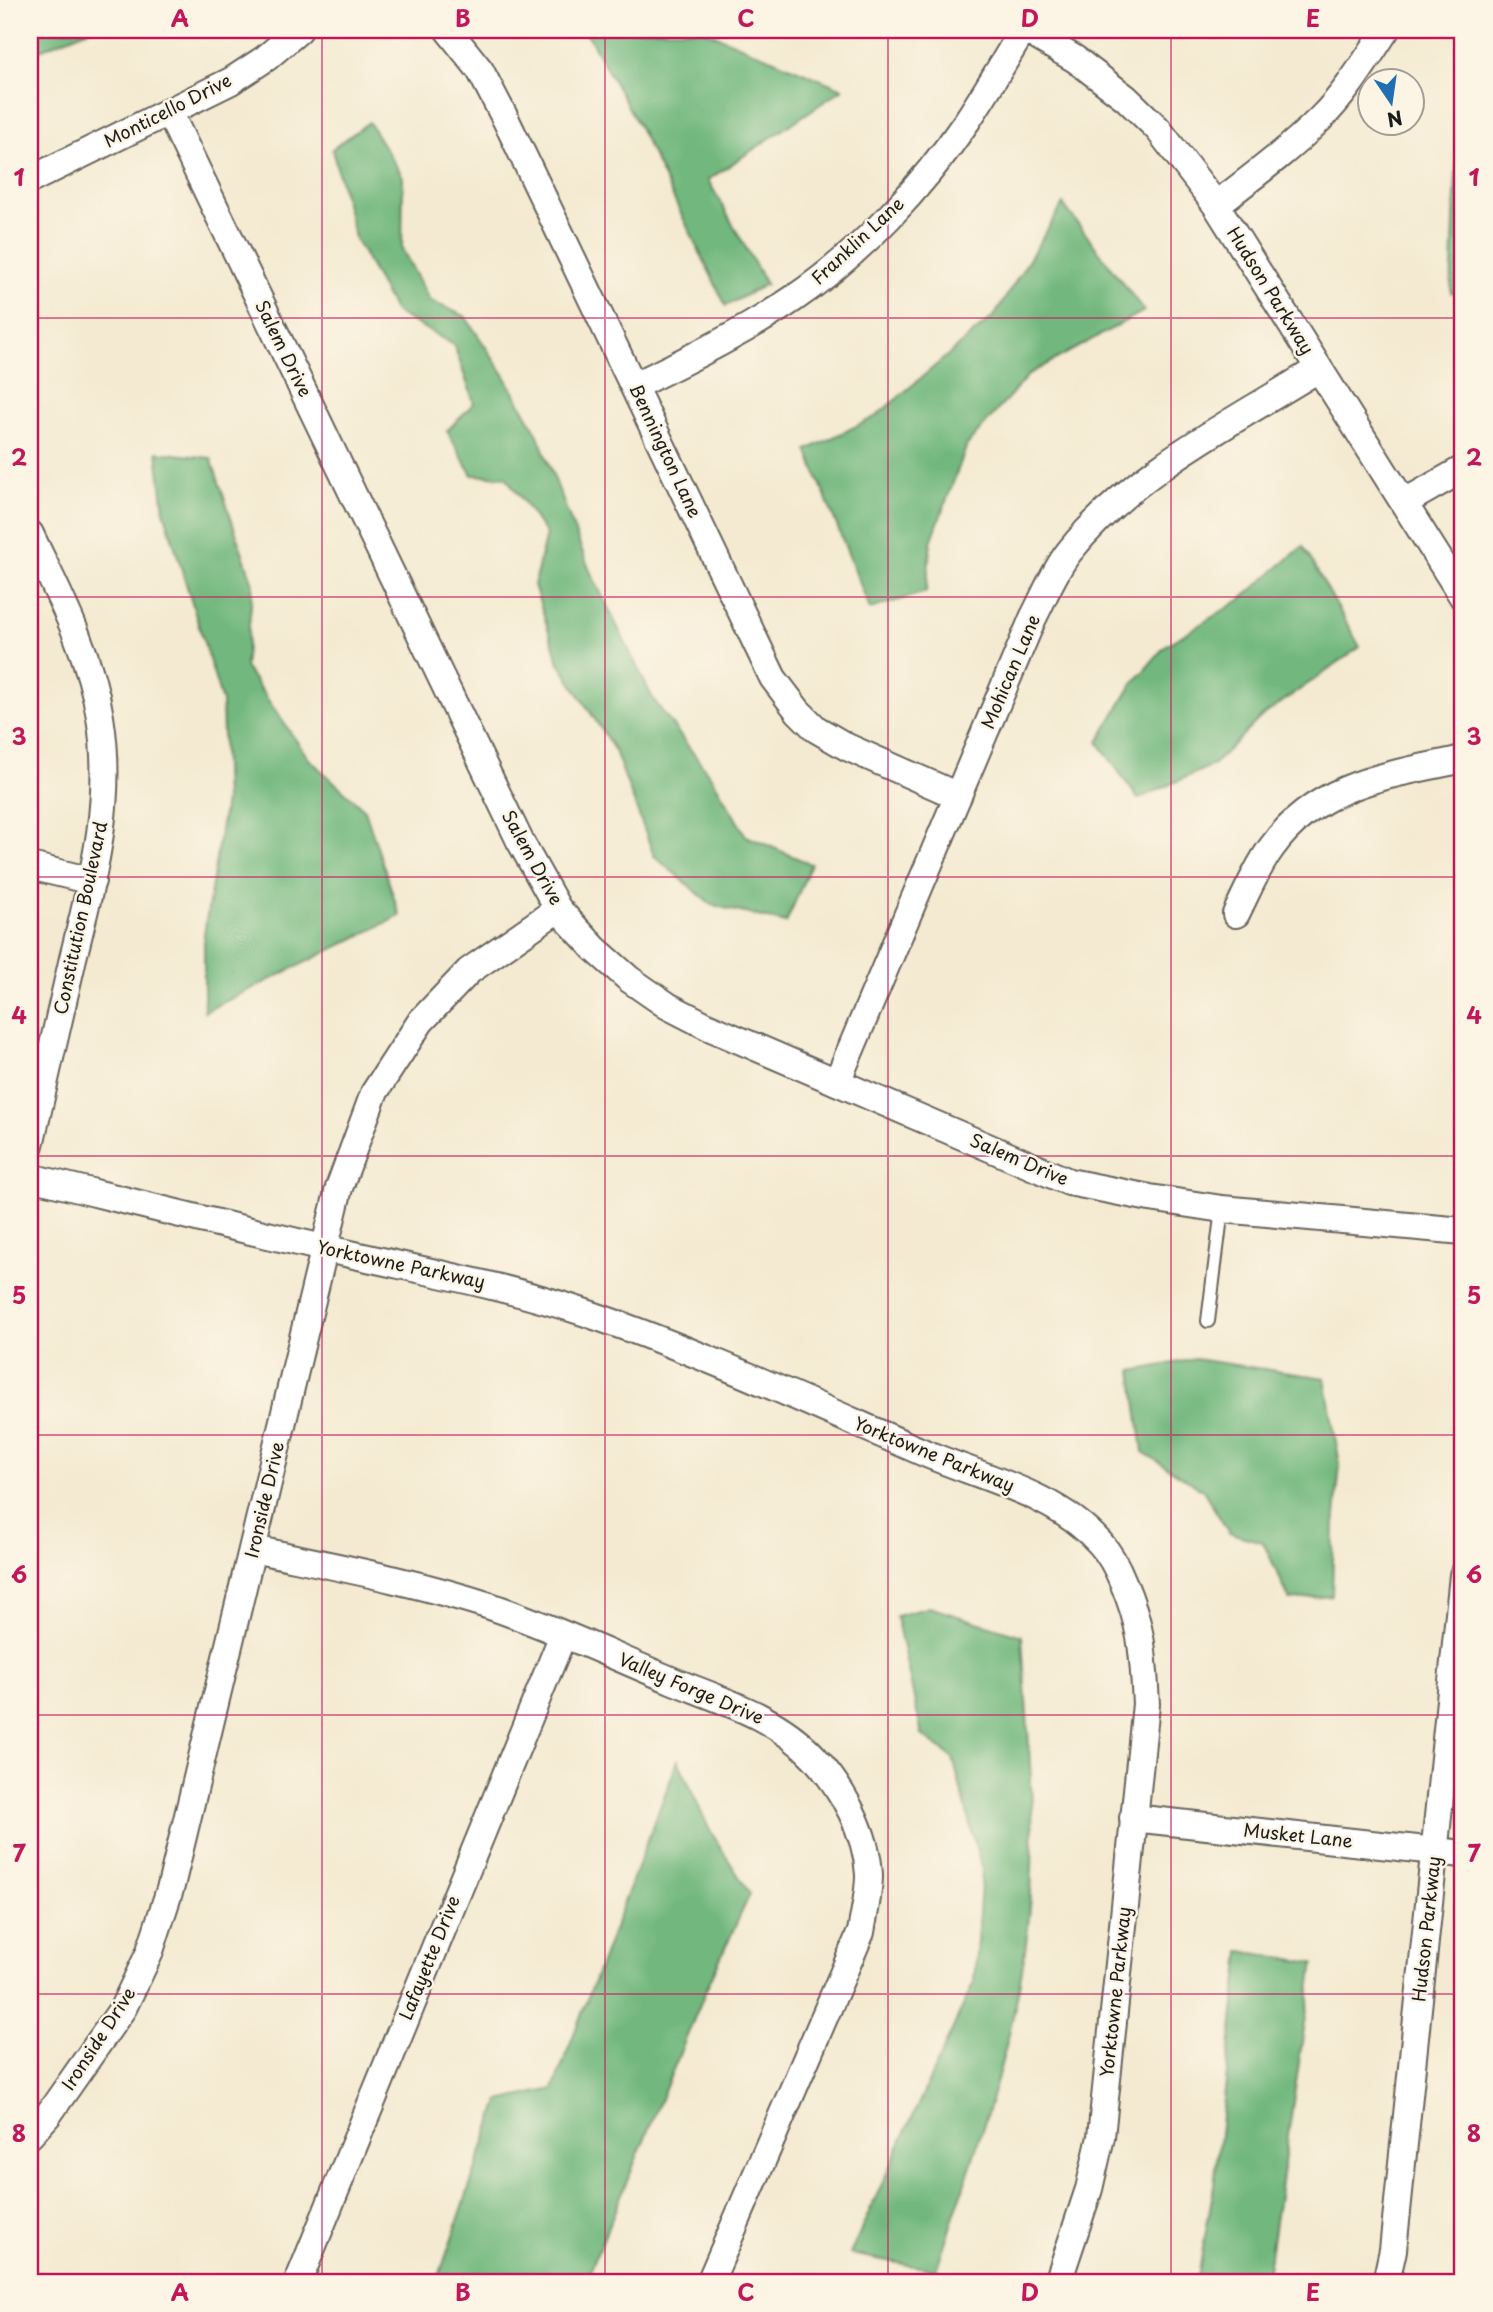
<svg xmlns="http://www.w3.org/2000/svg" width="1493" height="2312" font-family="'Playpen Sans',sans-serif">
<rect width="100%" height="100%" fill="#fcf5e5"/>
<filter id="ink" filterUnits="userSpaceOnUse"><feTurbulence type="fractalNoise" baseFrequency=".0143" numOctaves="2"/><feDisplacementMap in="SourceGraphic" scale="14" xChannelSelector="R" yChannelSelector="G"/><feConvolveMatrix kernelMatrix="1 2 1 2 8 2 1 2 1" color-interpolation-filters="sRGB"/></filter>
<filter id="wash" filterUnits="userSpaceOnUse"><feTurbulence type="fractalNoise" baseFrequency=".00686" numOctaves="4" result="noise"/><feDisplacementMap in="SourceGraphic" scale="28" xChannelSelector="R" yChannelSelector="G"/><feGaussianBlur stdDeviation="1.57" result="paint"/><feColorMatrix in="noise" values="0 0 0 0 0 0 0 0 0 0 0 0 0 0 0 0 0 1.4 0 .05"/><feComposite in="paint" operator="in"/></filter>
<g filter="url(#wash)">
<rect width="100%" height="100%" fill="#f4ead1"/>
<g fill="#72b87e" stroke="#476a4d" stroke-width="2">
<polygon points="30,30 89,30 30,54"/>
<polygon points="585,30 703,30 843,89 708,180 766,284 726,306 637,123"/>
<polygon points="369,122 403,177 402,249 430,301 465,316 505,376 537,433 590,571 653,699 714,781 746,836 811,864 786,923 712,905 654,856 615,751 559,663 534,585 546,534 506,477 472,475 447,431 474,403 454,345 395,312 355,238 332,149"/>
<polygon points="1463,136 1463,293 1451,293 1457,147"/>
<polygon points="1063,204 1144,311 1029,374 967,445 931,542 926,592 870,609 807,450 875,417 995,315"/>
<polygon points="157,452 211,458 253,584 245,667 309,759 365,810 400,916 204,1012 204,934 225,801 222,702 164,511"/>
<polygon points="1303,546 1360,647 1261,717 1213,765 1138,799 1098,742 1131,686 1165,646 1240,600"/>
<polygon points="1195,1359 1325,1378 1340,1465 1334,1526 1332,1596 1290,1600 1263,1542 1229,1533 1203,1490 1143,1452 1132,1371"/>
<path d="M929,1607L1022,1636C1027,1732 1039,1831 1028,1927C1015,2045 973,2158 936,2270L850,2254L974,1982L982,1871L953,1758L922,1735L896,1616Z"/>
<polygon points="678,1760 709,1829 750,1894 708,1985 594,2261 587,2282 437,2282 499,2101 553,2089"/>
<polygon points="1241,1951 1314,1963 1266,2282 1197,2282 1214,2186"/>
</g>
</g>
<g filter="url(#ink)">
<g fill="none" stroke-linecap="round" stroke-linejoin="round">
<g stroke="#68645b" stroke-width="16">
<polyline id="service" points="1208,1321 1222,1209"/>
</g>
<g stroke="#68645b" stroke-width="30">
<g id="minor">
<polyline points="448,30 480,70 506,120 773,678 798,711 816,729 847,747 958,796"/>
<polyline points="1026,30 1075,59 1126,98 1158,129 1216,205 1463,597"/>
<polyline points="169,112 520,841 558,909 595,949 629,979 668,1006 709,1027 1069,1182 1150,1198 1222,1209 1463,1231"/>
<polyline points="30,180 231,81 266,58 299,30"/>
<path d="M1216,205C1252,177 1289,150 1321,118C1347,92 1366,60 1386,30"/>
<path d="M634,386C689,359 743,333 793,299C861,253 921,188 967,121C987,91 1005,60 1023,30"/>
<polyline points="1405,502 1463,469"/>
<path d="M30,534C58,593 90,652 100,717C114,801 93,877 73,958C59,1020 44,1083 30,1145"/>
<polyline points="30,866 92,881"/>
<path d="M1236,914C1247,892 1257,867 1272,847C1319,782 1391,775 1463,759"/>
<path d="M837,1082L1033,618C1044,597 1054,571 1069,552C1133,471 1232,423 1318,369"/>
<path d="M30,1177C128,1201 226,1226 324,1248C412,1269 500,1284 586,1313C700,1352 810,1403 920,1451C981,1478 1054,1492 1100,1543C1111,1555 1117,1567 1123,1582C1143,1629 1143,1655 1146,1704L1101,2137L1089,2189L1058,2282"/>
<path d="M253,1549C332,1566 413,1581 490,1606C551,1627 611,1655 671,1680C720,1700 776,1716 814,1757C842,1788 867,1832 869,1875C869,1893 864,1914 861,1932L710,2282"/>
<polyline points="1133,1818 1463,1854"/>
<polyline points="30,2135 48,2115 123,2008 149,1954 171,1886 339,1188 374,1093 421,1021 469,971 558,909"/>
<polyline points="298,2282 563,1635"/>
<polyline points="1386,2282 1393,2250 1463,1575"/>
</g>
</g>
<use href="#service" stroke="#fff" stroke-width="12"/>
<use href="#minor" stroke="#fff" stroke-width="26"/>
</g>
</g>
<path fill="none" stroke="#c2185b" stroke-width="2" stroke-opacity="0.55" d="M322,30V2282M605,30V2282M888,30V2282M1171,30V2282M30,318H1463M30,597H1463M30,877H1463M30,1156H1463M30,1435H1463M30,1715H1463M30,1994H1463"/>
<g text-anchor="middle" stroke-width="5" stroke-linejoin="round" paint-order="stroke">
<g font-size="18" fill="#1c1c1c" stroke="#fcf5e5">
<text transform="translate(168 111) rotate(-27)" y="6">Monticello Drive</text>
<text transform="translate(858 241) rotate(-43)" y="6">Franklin Lane</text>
<text transform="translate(1270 291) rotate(58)" y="6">Hudson Parkway</text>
<text transform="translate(283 349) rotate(64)" y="6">Salem Drive</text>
<text transform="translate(665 451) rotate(65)" y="6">Bennington Lane</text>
<text transform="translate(1011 672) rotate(-67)" y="6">Mohican Lane</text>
<text transform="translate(532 858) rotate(61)" y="6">Salem Drive</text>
<text transform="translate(81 918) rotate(-78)" y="6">Constitution Boulevard</text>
<text transform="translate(1019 1160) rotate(23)" y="6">Salem Drive</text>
<text transform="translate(401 1265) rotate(12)" y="6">Yorktowne Parkway</text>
<text transform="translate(934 1455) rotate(22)" y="6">Yorktowne Parkway</text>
<text transform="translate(265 1500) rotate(-77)" y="6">Ironside Drive</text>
<text transform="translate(691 1689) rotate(23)" y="6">Valley Forge Drive</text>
<text transform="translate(1298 1836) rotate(6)" y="6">Musket Lane</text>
<text transform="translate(1427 1929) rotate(-84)" y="6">Hudson Parkway</text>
<text transform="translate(430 1958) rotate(-68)" y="6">Lafayette Drive</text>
<text transform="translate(1116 1992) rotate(-84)" y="6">Yorktowne Parkway</text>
<text transform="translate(99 2039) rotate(-57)" y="6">Ironside Drive</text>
</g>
</g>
<rect width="1493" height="2312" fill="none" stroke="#fcf5e5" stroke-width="77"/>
<g transform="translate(1391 102) rotate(167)"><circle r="33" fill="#fcf5e5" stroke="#a29e95" stroke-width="2"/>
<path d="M0-5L12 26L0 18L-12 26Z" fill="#1f6fb2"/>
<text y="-10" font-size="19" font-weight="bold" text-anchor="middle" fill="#1c1c1c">N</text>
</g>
<rect x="38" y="38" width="1416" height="2236" fill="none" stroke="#c2185b" stroke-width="2.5"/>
<g font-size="23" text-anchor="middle" font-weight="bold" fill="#c2185b">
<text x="180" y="27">A</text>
<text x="463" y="27">B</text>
<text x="746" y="27">C</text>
<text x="1030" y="27">D</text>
<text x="1313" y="27">E</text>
<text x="19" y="186">1</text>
<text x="1474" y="186">1</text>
<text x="19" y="466">2</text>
<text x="1474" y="466">2</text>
<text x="19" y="745">3</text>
<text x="1474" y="745">3</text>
<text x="19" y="1024">4</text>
<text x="1474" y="1024">4</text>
<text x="19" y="1304">5</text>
<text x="1474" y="1304">5</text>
<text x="19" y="1583">6</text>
<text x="1474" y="1583">6</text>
<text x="19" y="1862">7</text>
<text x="1474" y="1862">7</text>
<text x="19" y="2142">8</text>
<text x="1474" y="2142">8</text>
<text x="180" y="2301">A</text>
<text x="463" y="2301">B</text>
<text x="746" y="2301">C</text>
<text x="1030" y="2301">D</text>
<text x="1313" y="2301">E</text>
</g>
</svg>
